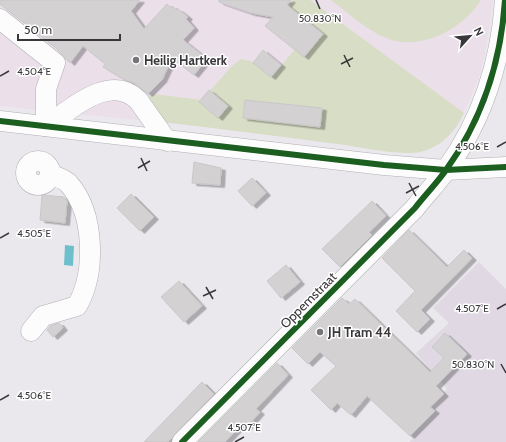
<svg xmlns="http://www.w3.org/2000/svg" width="506" height="442" font-family="Cabin,sans-serif">
<defs>
<filter id="shadow"><feDropShadow dx="4.5" dy="2.5" stdDeviation="0" flood-color="#0004"/></filter>
</defs>
<rect width="100%" height="100%" fill="#ebe8ed"/>
<polygon fill="#e0d9e3" points="479,262 506,289 506,442 409,442 413,439 410,436 431,416 427,411 447,389 416,353 449,323 433,308"/>
<polygon fill="#ebdfea" points="0,0 493,0 485,55 479,78 458,126 444,141 431,148 414,153 204,127 0,106"/>
<g fill="#d8ddc5">
<path d="M293,0H310L464,113C455,131 442,147 420,152C404,156 363,148 345,145C284,137 224,129 163,122L143,102L153,94L202,100L232,66L241,59L254,62L272,77L295,49L287,8Z"/>
<path d="M331,0H481C463,28 423,51 389,39C370,33 347,12 331,0Z"/>
</g>
<polygon fill="#6ebfcc" points="65,245 74,246 73,266 64,265"/>
<g fill="#d3d1d2" stroke="#c9c7c8" filter="url(#shadow)">
<polygon points="0,0 140,0 131,11 144,29 167,4 171,8 172,6 177,10 178,9 188,17 186,19 194,28 183,40 207,59 194,75 172,58 162,80 148,94 134,83 125,80 103,67 105,64 83,46 70,63 56,48 0,4"/>
<polygon points="219,0 291,0 287,5 323,34 304,57 265,26 273,17 251,13 219,2"/>
<polygon points="263,50 281,65 271,77 253,63"/>
<polygon points="209,90 228,106 218,118 199,102"/>
<polygon points="245,100 322,108 320,127 243,118"/>
<polygon points="194,162 221,168 220,185 192,183"/>
<polygon points="252,178 266,193 252,206 238,191"/>
<polygon points="131,194 154,217 140,231 117,208"/>
<polygon points="42,195 64,197 67,201 65,223 40,220"/>
<polygon points="372,201 386,216 369,232 372,235 340,267 322,249"/>
<polygon points="409,230 447,267 464,250 472,258 421,310 430,319 417,332 396,311 415,291 382,258"/>
<polygon points="286,265 300,282 281,298 267,281"/>
<polygon points="179,281 202,306 184,322 161,297"/>
<polygon points="342,298 349,304 355,299 430,372 444,358 432,347 445,333 467,354 436,386 444,394 430,407 435,411 410,436 367,396 351,415 337,403 331,410 311,390 336,366 320,352 308,364 292,348"/>
<polygon points="59,323 63,328 53,337 47,330 50,326"/>
<polygon points="277,363 288,375 256,409 260,412 247,427 243,423 225,442 198,442"/>
<polygon points="202,382 214,394 172,438 167,442 144,442"/>
</g>
<g fill="none" stroke-linecap="round" stroke-linejoin="round">
<g stroke="#b1afb3" stroke-width="21">
<g id="minor">
<polyline points="0,19 55,63 46,89 46,126"/>
<polyline points="0,121 384,165 446,170 506,167"/>
<path d="M46,126C70,110 110,72 138,100L167,141"/>
<circle cx="38" cy="173" r="12"/>
<path d="M31,331L43,316L77,306C96,273 95,214 69,184C65,179 56,177 50,174"/>
<path d="M182,442L415,208C425,195 437,183 446,170C482,120 501,61 505,0"/>
</g>
</g>
<use href="#minor" stroke="#fcfcfc" stroke-width="20"/>
<g stroke="#fff" stroke-width="8">
<g id="cycleway">
<polyline points="0,121 384,165 446,170 506,167"/>
<path d="M182,442L415,208C425,195 437,183 446,170C482,120 501,61 505,0"/>
</g>
</g>
<use href="#cycleway" stroke="#1b5e20" stroke-width="6"/>
</g>
<path fill="none" stroke="#39373a" stroke-width="1.5" d="M316,0L320,9M344,55L350,67M341,64L353,58M0,76L9,71M497,147L506,142M141,158L147,171M138,168L150,161M409,183L416,196M406,193L419,186M0,238L9,233M206,287L213,299M203,296L216,290M497,309L506,304M501,364L506,373M0,400L9,395M235,442L244,437"/>
<g fill="#777579" stroke="#fff" stroke-width="1.5">
<circle cx="136" cy="60" r="4"/>
<circle cx="320" cy="332" r="4"/>
</g>
<g text-anchor="middle" stroke-width="3" stroke-linejoin="round" paint-order="stroke">
<g font-size="13" font-weight="bold" fill="#39373a" stroke="#fff" text-anchor="start">
<text x="144" y="65">Heilig Hartkerk</text>
<text x="328" y="337">JH Tram 44</text>
</g>
<g font-size="13" fill="#39373a" stroke="#fff">
<text transform="translate(308 300) rotate(-45)" y="5">Oppemstraat</text>
</g>
</g>
<g font-size="10" text-anchor="middle" fill="#39373a" stroke="#fff" stroke-width="3" stroke-linejoin="round" paint-order="stroke">
<text x="320" y="22">50.830°N</text>
<text x="34" y="75">4.504°E</text>
<text x="472" y="150">4.506°E</text>
<text x="34" y="237">4.505°E</text>
<text x="472" y="312">4.507°E</text>
<text x="473" y="368">50.830°N</text>
<text x="34" y="399">4.506°E</text>
<text x="244" y="431">4.507°E</text>
</g>
<g transform="translate(470 36) rotate(63)" stroke="#ffffff" stroke-width="3" paint-order="stroke">
<path d="M0-3L7 15L0 10L-7 15Z" fill="#39373a"/>
<text y="-6" font-size="11" font-weight="bold" text-anchor="middle" fill="#39373a">N</text>
</g>
<path d="M18 34v6h102v-6" fill="none" stroke="#39373a" stroke-width="2"/>
<text x="24" y="34" font-size="12" fill="#39373a" stroke="#ffffff" stroke-width="3" paint-order="stroke">50 m</text>
</svg>
